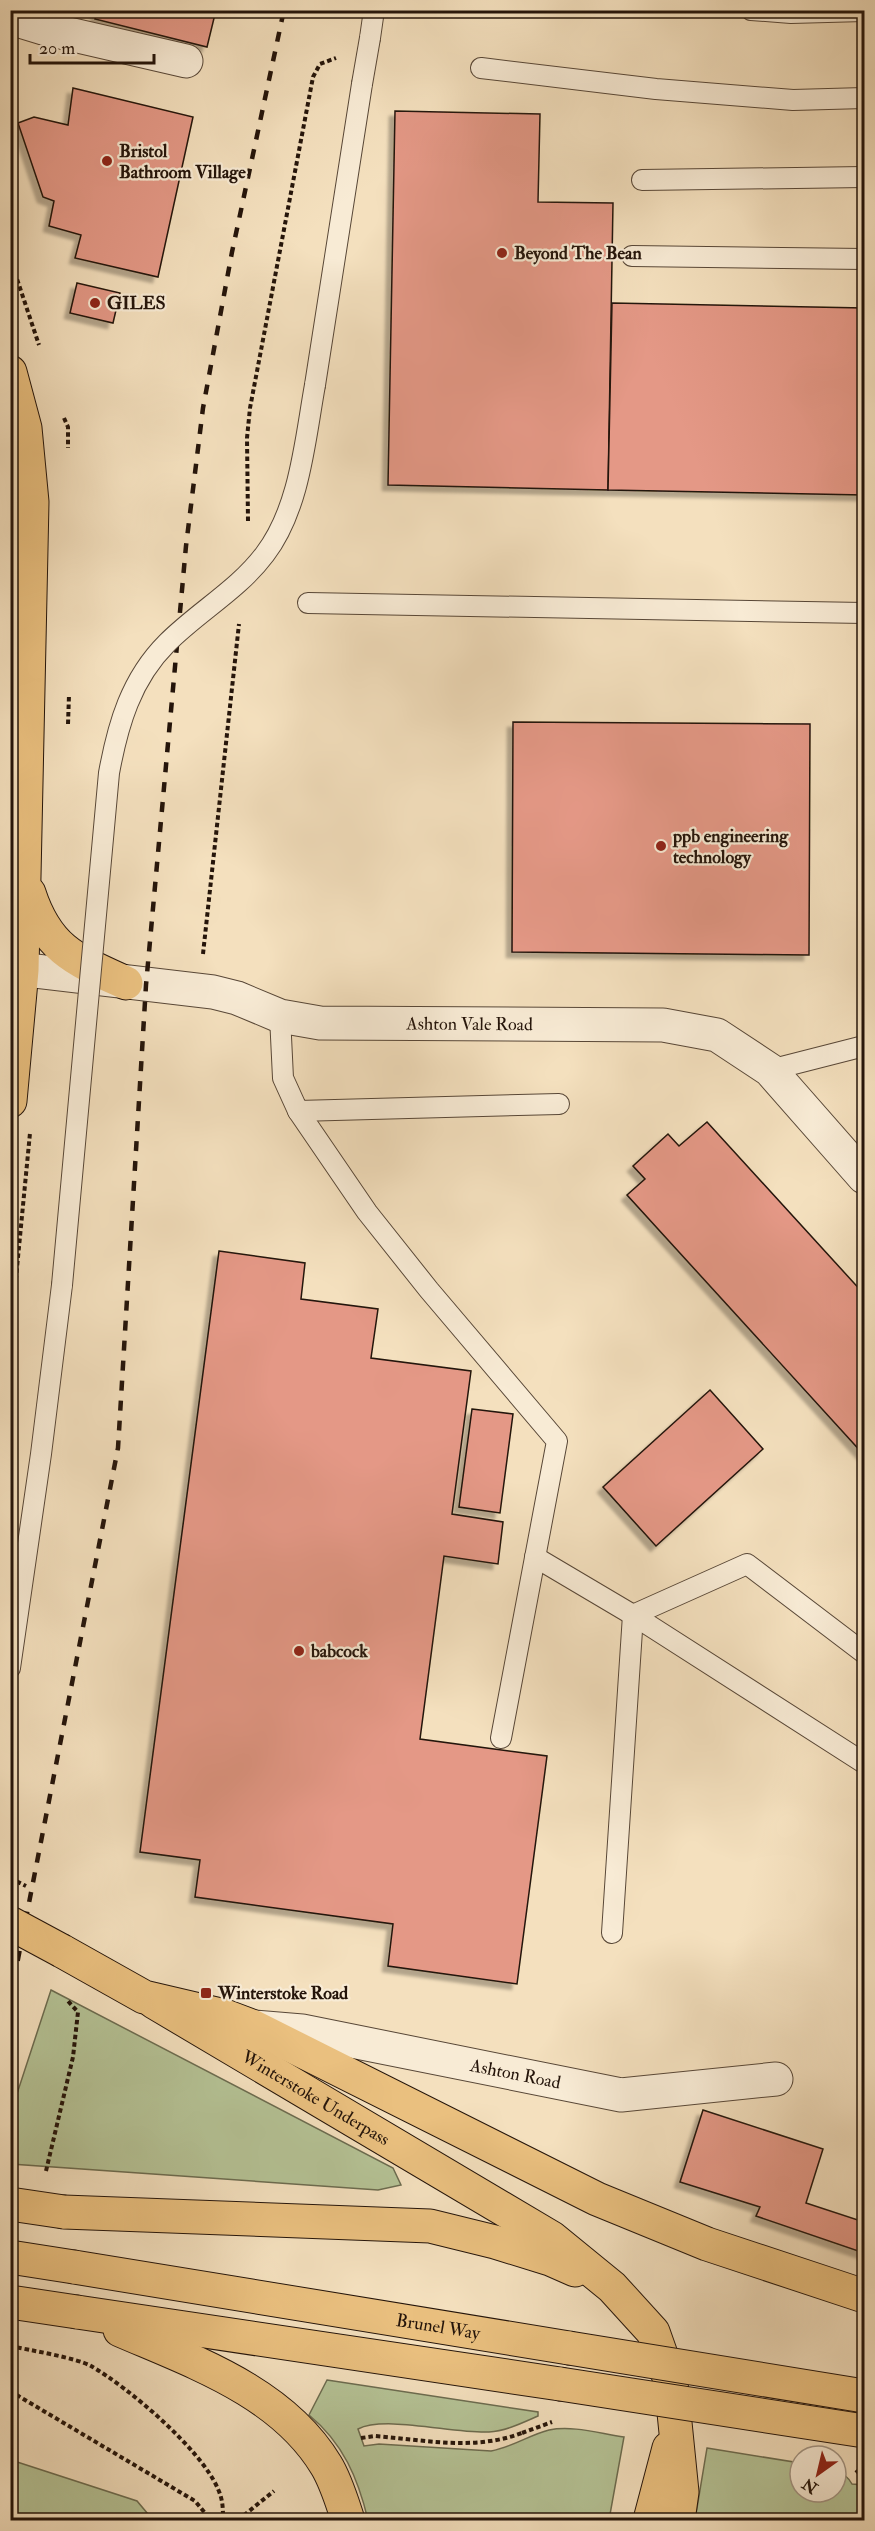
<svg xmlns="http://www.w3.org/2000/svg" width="875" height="2531" font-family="'IM FELL Double Pica',serif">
<defs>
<filter id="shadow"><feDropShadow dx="-5.5" dy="5.5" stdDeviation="1.5" flood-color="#0004"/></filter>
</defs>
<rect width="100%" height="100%" fill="#f4e0be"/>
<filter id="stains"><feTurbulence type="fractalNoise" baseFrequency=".00333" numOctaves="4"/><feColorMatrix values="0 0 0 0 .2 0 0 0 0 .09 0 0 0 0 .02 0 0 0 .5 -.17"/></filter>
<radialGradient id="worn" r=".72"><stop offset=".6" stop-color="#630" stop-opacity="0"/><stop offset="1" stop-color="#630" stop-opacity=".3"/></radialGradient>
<g fill="#b5c396" stroke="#6c6c50" stroke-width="1.5">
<polygon points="51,1990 393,2168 401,2185 378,2190 11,2164 11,2112"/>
<path d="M327,2380L538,2412V2416C522,2423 506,2431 489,2432C455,2434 385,2415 358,2429L364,2446L379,2444L491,2451C513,2447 529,2435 549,2430C573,2425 601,2434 624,2437L609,2520H368C358,2478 343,2443 309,2415Z"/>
<path d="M707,2448L800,2463V2492H836V2471C844,2474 848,2477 852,2484L864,2485V2520H695Z"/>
<polygon points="11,2460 137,2501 153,2520 11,2520"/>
</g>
<g fill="#e49886" stroke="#24140a" stroke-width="1.5" filter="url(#shadow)">
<polygon points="98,10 216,10 207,47 95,19"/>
<polygon points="73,88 193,117 158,277 75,258 81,235 49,226 54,201 43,197 18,123 34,117 68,125"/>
<polygon points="395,111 540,114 538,202 613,203 608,490 388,485"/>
<polygon points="77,283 120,293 113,323 70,313"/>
<polygon points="612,303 864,308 864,495 608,490"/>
<polygon points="513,722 810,724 809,955 512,952"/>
<polygon points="707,1122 864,1294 864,1455 627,1195 645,1179 633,1166 668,1134 679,1146"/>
<polygon points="219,1251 305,1263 301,1299 378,1309 371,1358 471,1371 452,1514 503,1522 498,1564 444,1556 420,1739 547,1756 517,1984 388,1966 393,1924 195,1897 200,1860 140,1852"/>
<polygon points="710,1390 763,1449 656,1546 603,1487"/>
<polygon points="472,1409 513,1414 500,1513 459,1507"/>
<polygon points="703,2110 823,2149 806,2203 864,2222 864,2253 756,2216 760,2207 680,2182"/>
</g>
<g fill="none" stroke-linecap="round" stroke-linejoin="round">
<g stroke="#584737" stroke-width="22">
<g id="lane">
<polyline points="751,10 791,13 864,11"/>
<polyline points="370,38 374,10"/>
<polyline points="481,68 656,89 793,100 864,98"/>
<polyline points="642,180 864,177"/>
<polyline points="632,256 864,259"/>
<polyline points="315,385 362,84"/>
<polyline points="308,603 864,613"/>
<polyline points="280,1016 283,1078 298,1111 559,1104"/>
<polyline points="770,1070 864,1046"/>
<polyline points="298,1111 367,1212 429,1290 557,1441 501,1738"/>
<polyline points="535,1557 633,1615 864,1763"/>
<polyline points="10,1668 41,1454 62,1285"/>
<polyline points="612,1933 633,1615 747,1564 864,1653"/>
</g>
</g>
<g stroke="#584737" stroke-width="35">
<g id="street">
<polyline points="10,15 20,21 43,28 186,61"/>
<path id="s1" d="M10,968L213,992L237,998L280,1016L320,1023L663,1025L717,1035L770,1070L864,1177"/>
<path id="s2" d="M254,2027L302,2031L621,2095L776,2079"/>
</g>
</g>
<g stroke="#24140a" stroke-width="35">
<g id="primary">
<path id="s3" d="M154,2002L552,2238L612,2287L653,2332L671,2383L682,2492L678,2520"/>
<polyline points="64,2212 430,2226 495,2242 550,2259 575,2270"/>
<polyline points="650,2520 669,2448"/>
</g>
</g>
<g stroke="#24140a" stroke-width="35">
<g id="highway">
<polyline points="10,372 25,428 32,502 22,970 10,1101"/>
<path d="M29,893C47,949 75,960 126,983"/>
<polyline points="62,1951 144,1997 225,2016 254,2027 597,2199 707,2244 864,2296"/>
<path id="s4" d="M74,2267L569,2348"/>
<polyline points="77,2312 560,2384"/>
<path d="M120,2330C194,2362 282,2392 326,2465C336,2481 342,2502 348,2520"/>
</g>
</g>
<g stroke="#24140a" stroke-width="4" stroke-dasharray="4.5 3" stroke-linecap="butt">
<polyline points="10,258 39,345"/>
<polyline points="64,418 68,427 68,448"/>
<polyline points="248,521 247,438 250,408 313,77 320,64 336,58"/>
<polyline points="68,724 69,695"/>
<polyline points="203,954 239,624"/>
<polyline points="10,1340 30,1133"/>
<polyline points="46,2171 73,2057 78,2012 67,2000"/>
<path d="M10,2346C29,2350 77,2358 91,2366C129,2388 201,2449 218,2489C223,2500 223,2509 223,2520"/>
<polyline points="10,2391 195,2501 211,2520"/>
<path d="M361,2438L375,2436C425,2440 474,2451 522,2433"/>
<polyline points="856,2470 864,2479"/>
<polyline points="238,2520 274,2491"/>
</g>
<use href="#lane" stroke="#f8ebd5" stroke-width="20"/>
<use href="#street" stroke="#f8ebd5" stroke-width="33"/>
<use href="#primary" stroke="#eac07f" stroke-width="33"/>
<use href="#highway" stroke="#eac07f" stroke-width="33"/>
<polyline stroke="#24140a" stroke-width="4.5" stroke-dasharray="10 10" stroke-linecap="butt" points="10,2000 118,1448 146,985 186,546 203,408 232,252 284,10"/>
<g stroke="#584737" stroke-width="22" stroke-linecap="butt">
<g id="lane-bridge">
<polyline points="362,84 370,38"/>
<path d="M62,1285L109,773C118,724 131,679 167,643C199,611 238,590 265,554C300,508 305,440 315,385"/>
</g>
</g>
<g stroke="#24140a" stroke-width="35" stroke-linecap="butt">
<polyline id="primary-bridge" points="10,2204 64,2212"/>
</g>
<g stroke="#24140a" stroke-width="35" stroke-linecap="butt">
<g id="highway-bridge">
<polyline points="10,1923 62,1951"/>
<polyline points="10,2257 74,2267"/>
<polyline points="10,2302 77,2312"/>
<polyline points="569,2348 864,2396"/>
<polyline points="560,2384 864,2431"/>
</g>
</g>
<g stroke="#24140a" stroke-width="4" stroke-dasharray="4.5 3" stroke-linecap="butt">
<polyline points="10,1878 26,1886"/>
<polyline points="522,2433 552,2422"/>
</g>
<use href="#lane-bridge" stroke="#f8ebd5" stroke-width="20"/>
<use href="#primary-bridge" stroke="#eac07f" stroke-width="33"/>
<use href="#highway-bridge" stroke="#eac07f" stroke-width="33"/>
</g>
<g fill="#8f2418" stroke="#f8ebd5" stroke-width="2">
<circle cx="107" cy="161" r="6"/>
<circle cx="502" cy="253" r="6"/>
<circle cx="95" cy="303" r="6"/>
<circle cx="661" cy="846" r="6"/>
<circle cx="299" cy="1651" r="6"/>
<rect x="200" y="1987" width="12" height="12" rx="3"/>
</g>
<g text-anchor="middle" stroke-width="4.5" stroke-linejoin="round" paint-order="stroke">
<g font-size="18" font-weight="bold" fill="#24140a" stroke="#f8ebd5" text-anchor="start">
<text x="119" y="157">Bristol<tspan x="119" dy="21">Bathroom Village</tspan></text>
<text x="514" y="259">Beyond The Bean</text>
<text x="107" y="309">GILES</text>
<text x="673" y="842">ppb engineering<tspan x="673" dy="21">technology</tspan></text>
<text x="311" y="1657">babcock</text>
<text x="218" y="1999">Winterstoke Road</text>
</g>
<g font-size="18" fill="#24140a" stroke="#f8ebd5">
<text dy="6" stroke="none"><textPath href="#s1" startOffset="466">Ashton Vale Road</textPath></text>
<text dy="6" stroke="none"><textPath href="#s2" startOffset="266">Ashton Road</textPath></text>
<text dy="6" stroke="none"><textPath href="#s3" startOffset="188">Winterstoke Underpass</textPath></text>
<text dy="6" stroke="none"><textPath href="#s4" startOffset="369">Brunel Way</textPath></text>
</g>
</g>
<rect width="875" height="2531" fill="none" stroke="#f4e0be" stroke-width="36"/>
<rect x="12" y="12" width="851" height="2507" fill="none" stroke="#24140a" stroke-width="3"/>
<rect x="18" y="18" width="839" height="2495" fill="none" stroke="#24140a" stroke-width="1.5"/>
<g transform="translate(818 2474) rotate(214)"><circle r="28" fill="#f8ebd5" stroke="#a39584" stroke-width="1.5"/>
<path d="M0-4.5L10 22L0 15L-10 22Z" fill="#8f2418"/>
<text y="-9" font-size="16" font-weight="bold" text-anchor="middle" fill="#24140a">N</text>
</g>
<path d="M30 54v9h124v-9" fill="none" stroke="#24140a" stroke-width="3"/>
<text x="39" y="54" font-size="18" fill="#24140a" stroke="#f8ebd5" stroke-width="4.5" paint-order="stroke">20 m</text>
<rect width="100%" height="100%" filter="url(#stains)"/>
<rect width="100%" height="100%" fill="url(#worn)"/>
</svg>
